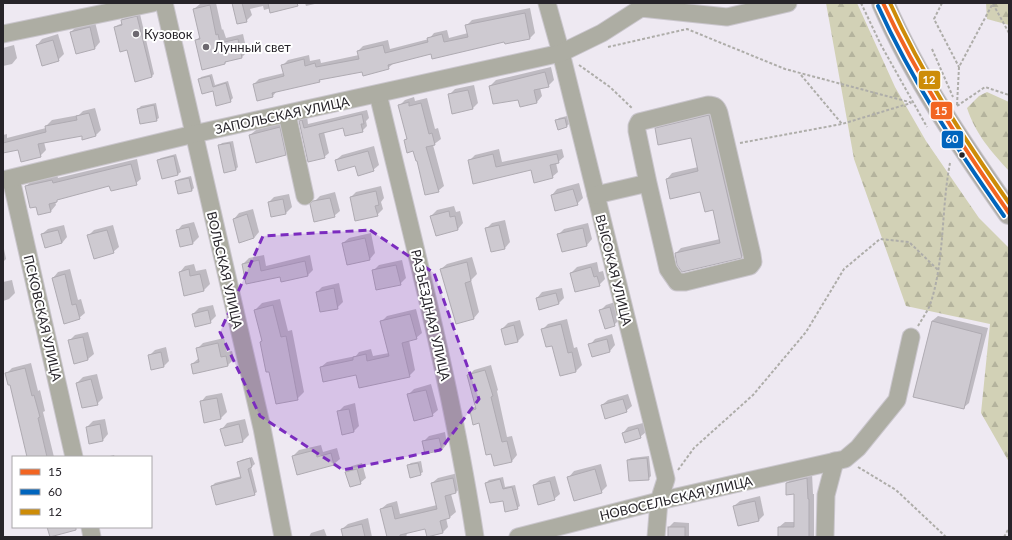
<svg xmlns="http://www.w3.org/2000/svg" width="1012" height="540" font-family="Lato,sans-serif">
<defs>
<pattern id="forest-firs" width="22" height="20" patternUnits="userSpaceOnUse"><rect width="22" height="20" fill="#d2d1b6"/><path d="M5 1l3.5 6h-7zM16 11l3.5 6h-7z" fill="#b4b39d"/></pattern>
</defs>
<rect width="100%" height="100%" fill="#eee9f2"/>
<g fill="url(#forest-firs)">
<polygon points="826,3 857,3 895,87 926,141 979,218 1009,248 1009,462 981,413 990,324 906,306 854,159"/>
<polygon points="986,3 1009,3 1009,25 987,19"/>
<path d="M987,92L1009,102V171C991,151 976,135 967,108L979,96Z"/>
</g>
<g fill="#0003">
<polygon points="203,3 216,3 222,30 223,29 226,38 243,34 247,52 241,58 227,61 225,63 196,40 201,36 194,9 200,4"/>
<polygon points="233,3 289,3 264,10 263,6 250,9 252,15 246,21"/>
<polygon points="305,3 319,3 306,6"/>
<polygon points="530,8 535,33 530,38 506,43 505,40 432,53 394,63 388,68 363,71 321,79 319,81 277,91 272,97 254,84 259,79 284,73 283,65 288,60 309,55 310,61 320,59 321,63 359,55 358,51 363,46 388,40 390,49 429,39 434,33 447,30 449,38 468,33 467,25 472,20"/>
<polygon points="140,14 154,74 151,77 128,49 115,27 118,25 123,23 122,20 125,18"/>
<polygon points="95,22 100,42 95,48 71,32 77,26"/>
<polygon points="58,34 64,54 58,60 42,64 37,45 42,39"/>
<polygon points="14,45 17,58 12,64 3,66 3,48"/>
<polygon points="551,67 554,80 548,86 540,88 542,96 537,102 520,106 518,98 490,86 496,80"/>
<polygon points="212,74 215,85 228,81 233,98 230,101 199,80 201,77"/>
<polygon points="474,85 478,103 472,109 449,95 455,89"/>
<polygon points="414,97 415,101 427,98 435,129 438,128 441,139 433,145 444,186 438,191 418,160 414,150 405,140 407,138 399,106 405,100"/>
<polygon points="156,103 159,118 156,120 138,109 141,106"/>
<polygon points="95,108 101,130 95,136 82,135 44,142 46,150 40,156 19,148 3,152 3,135 7,134 7,138 46,128 46,126 52,120 79,115 83,111"/>
<polygon points="367,110 369,118 366,121 367,126 362,131 344,127 324,132 329,153 324,157 309,161 300,121 305,117 307,116 308,124"/>
<polygon points="714,110 747,251 742,257 683,271 676,253 681,248 720,239 713,209 701,191 667,179 672,173 698,167 691,137 656,129 661,123"/>
<polygon points="567,116 569,124 567,126 556,121 559,118"/>
<polygon points="285,122 291,148 285,154 250,135 256,130"/>
<polygon points="233,141 238,167 236,169 219,146 222,143"/>
<polygon points="374,146 379,165 373,170 336,160 342,155"/>
<polygon points="499,149 502,162 562,149 564,157 558,162 556,163 558,172 552,177 532,168 474,183 469,161 475,155"/>
<polygon points="176,154 181,172 178,174 162,178 158,160 161,158"/>
<polygon points="137,159 141,179 135,184 110,185 60,198 55,201 56,205 51,211 37,206 26,186 32,181 57,175 58,178"/>
<polygon points="191,176 194,188 192,190 176,181 179,179"/>
<polygon points="579,183 583,198 577,204 552,195 557,189"/>
<polygon points="381,186 384,198 381,202 383,209 377,215 351,197 356,192"/>
<polygon points="335,192 340,211 334,216 311,205 320,196"/>
<polygon points="289,194 292,207 286,213 272,216 269,202 274,197"/>
<polygon points="454,206 456,212 460,211 463,223 458,229 431,216 437,210"/>
<polygon points="253,209 259,232 254,238 234,219 239,213"/>
<polygon points="505,220 510,242 505,248 486,229 492,223"/>
<polygon points="194,222 199,237 193,243 181,246 177,231 182,225"/>
<polygon points="588,223 592,239 587,245 559,234 564,229"/>
<polygon points="64,225 67,237 62,243 42,234 48,229"/>
<polygon points="113,225 119,247 113,252 88,236 94,230"/>
<polygon points="371,233 375,253 370,259 343,243 349,238"/>
<polygon points="3,244 6,259 3,262"/>
<polygon points="264,255 266,266 310,255 313,270 308,275 281,276 247,283 243,264 249,258"/>
<polygon points="472,257 477,274 471,280 479,312 474,318 456,322 441,269 447,264"/>
<polygon points="402,260 406,278 400,284 373,271 379,265"/>
<polygon points="597,262 599,272 603,271 605,279 599,285 571,273 577,267"/>
<polygon points="194,264 196,271 206,269 210,284 204,290 185,294 180,272 185,266"/>
<polygon points="70,269 78,300 81,299 85,313 79,318 53,278 58,272"/>
<polygon points="12,280 15,293 9,299 3,301 3,282"/>
<polygon points="339,283 343,302 337,308 317,292 322,287"/>
<polygon points="562,288 564,298 559,303 537,298 542,292"/>
<polygon points="280,299 288,331 292,330 304,392 297,399 263,340 255,310 262,303"/>
<polygon points="615,302 620,319 614,325 601,310 606,305"/>
<polygon points="213,305 216,316 210,322 193,314 199,308"/>
<polygon points="416,309 422,333 416,338 409,340 415,370 409,376 357,374 321,367 327,362 356,356 359,352 371,349 373,356 389,353 381,322 387,316"/>
<polygon points="938,316 988,328 969,403 963,408 932,321"/>
<polygon points="567,319 574,348 577,347 582,365 576,371 560,375 553,345 542,330 548,324"/>
<polygon points="520,320 524,335 518,341 506,344 502,329 508,323"/>
<polygon points="88,332 94,354 88,359 75,363 69,341 75,335"/>
<polygon points="612,334 615,345 610,351 590,345 595,339"/>
<polygon points="224,338 227,352 232,351 234,359 228,365 194,373 192,364 199,358 197,349 203,343"/>
<polygon points="166,347 169,361 164,366 149,356 155,350"/>
<polygon points="31,363 38,391 40,390 45,411 43,412 54,457 28,457 10,384 6,374 12,368"/>
<polygon points="491,365 498,390 497,391 507,437 512,436 517,455 512,461 491,452 480,422 471,411 476,405 468,376 474,370"/>
<polygon points="97,374 103,398 97,404 77,383 83,377"/>
<polygon points="431,384 438,410 432,415 408,395 414,389"/>
<polygon points="222,393 227,412 221,418 205,422 201,402 206,396"/>
<polygon points="628,394 632,406 626,411 602,405 608,400"/>
<polygon points="355,403 359,426 354,431 338,412 344,406"/>
<polygon points="105,419 108,434 103,440 87,427 93,421"/>
<polygon points="245,419 249,435 243,441 226,445 222,429 227,423"/>
<polygon points="643,423 646,432 640,437 623,433 628,427"/>
<polygon points="445,432 447,444 442,450 423,442 429,436"/>
<polygon points="321,445 323,452 337,448 340,459 334,464 298,473 293,456 299,450"/>
<polygon points="114,455 115,457 106,457"/>
<polygon points="649,456 651,476 648,479 628,460 631,458"/>
<polygon points="252,457 255,464 251,467 257,492 254,494 212,486 215,483 242,476 238,463 241,460"/>
<polygon points="421,461 423,472 420,474 408,465 411,463"/>
<polygon points="362,463 366,478 360,483 346,472 352,466"/>
<polygon points="601,464 607,486 601,492 569,477 574,471"/>
<polygon points="458,473 462,487 456,492 451,494 456,512 450,517 446,518 448,527 443,532 425,528 406,533 407,535 405,537 388,537 381,509 387,504 397,501 400,514 437,505 432,483 438,478"/>
<polygon points="812,473 813,494 814,494 814,537 779,537 779,527 785,522 795,522 794,493 787,483 793,477"/>
<polygon points="555,476 560,494 554,499 534,485 540,480"/>
<polygon points="503,477 505,487 515,485 520,506 517,508 503,499 486,483 489,480"/>
<polygon points="760,496 764,515 759,520 734,506 740,501"/>
<polygon points="368,518 372,537 344,537 342,529 348,524"/>
<polygon points="674,522 689,523 689,537 669,537 669,527"/>
<polygon points="324,529 327,537 309,537 311,533"/>
</g>
<g fill="#cecad1" stroke="#afabb2">
<polygon points="232,3 242,3 247,22 237,24"/>
<polygon points="268,3 297,3 298,6 270,13"/>
<polygon points="210,5 216,35 218,34 220,43 238,39 242,58 225,62 225,64 202,70 195,40 200,39 193,9"/>
<polygon points="525,13 530,39 505,44 504,42 432,59 431,54 388,65 389,69 363,76 362,72 319,80 320,82 272,93 273,97 257,101 253,84 284,76 281,65 304,59 305,66 315,63 316,67 359,59 357,51 383,45 385,53 428,42 427,38 442,34 444,42 468,37 465,25"/>
<polygon points="137,16 152,77 135,82 127,50 120,52 114,27 122,25 121,20"/>
<polygon points="90,27 95,49 76,54 70,32"/>
<polygon points="53,40 59,61 42,66 36,45"/>
<polygon points="545,72 549,87 534,90 537,103 520,107 518,100 493,104 489,86"/>
<polygon points="210,76 213,87 226,83 231,102 216,106 213,91 202,94 198,79"/>
<polygon points="468,90 473,109 452,114 448,94"/>
<polygon points="409,102 409,106 421,103 429,134 432,133 435,145 426,147 439,192 425,195 417,161 416,161 413,151 407,153 404,140 407,139 398,105"/>
<polygon points="154,105 157,121 140,124 137,109"/>
<polygon points="89,113 96,136 82,140 82,136 38,144 41,157 21,162 18,150 3,153 3,143 46,132 45,126 77,120 76,116"/>
<polygon points="362,114 364,124 361,124 363,132 345,136 343,128 319,134 325,158 308,162 299,121 302,120 304,128"/>
<polygon points="709,115 742,258 682,272 677,265 675,253 720,243 713,210 705,212 700,192 670,199 666,179 698,171 691,138 658,145 655,128"/>
<polygon points="565,118 567,127 558,130 555,120"/>
<polygon points="280,127 286,155 256,163 249,135"/>
<polygon points="230,143 236,170 224,173 218,145"/>
<polygon points="368,151 374,171 358,176 355,166 338,171 335,160"/>
<polygon points="493,154 496,167 557,154 559,163 550,165 553,178 534,183 531,170 473,184 468,160"/>
<polygon points="174,156 178,175 162,179 157,160"/>
<polygon points="131,164 137,185 111,191 109,186 57,200 57,202 49,204 51,212 38,215 36,207 30,208 25,186 52,180 53,183"/>
<polygon points="189,178 192,191 178,194 175,181"/>
<polygon points="573,189 578,205 555,211 551,195"/>
<polygon points="376,191 379,205 375,206 378,216 355,221 350,197"/>
<polygon points="330,198 335,217 314,222 310,204 313,201"/>
<polygon points="283,199 286,214 271,217 268,202"/>
<polygon points="449,211 450,217 455,216 458,230 436,236 430,216"/>
<polygon points="247,214 254,238 239,243 233,219"/>
<polygon points="499,225 505,249 491,252 485,228"/>
<polygon points="189,227 193,244 180,247 176,230"/>
<polygon points="583,228 587,246 562,252 557,234"/>
<polygon points="58,230 62,243 45,248 41,234"/>
<polygon points="107,230 114,253 94,259 87,235"/>
<polygon points="365,238 370,260 347,265 342,243"/>
<polygon points="259,260 261,271 305,261 308,276 281,282 280,277 246,284 242,264"/>
<polygon points="467,262 471,281 465,283 474,319 456,324 440,269"/>
<polygon points="396,265 401,285 376,290 372,270"/>
<polygon points="591,267 594,277 597,276 600,286 575,292 570,273"/>
<polygon points="189,269 190,276 200,274 204,291 184,296 179,272"/>
<polygon points="65,274 72,305 76,304 80,319 64,324 52,278"/>
<polygon points="334,288 338,309 320,312 316,292"/>
<polygon points="556,293 559,304 539,310 536,298"/>
<polygon points="273,305 281,337 286,336 298,400 276,404 269,372 266,372 260,342 262,341 254,310"/>
<polygon points="610,307 615,326 605,329 599,310"/>
<polygon points="208,310 211,323 195,327 192,314"/>
<polygon points="410,314 417,339 402,343 410,377 359,388 356,375 323,382 320,367 353,360 353,357 366,354 367,361 389,356 380,321"/>
<polygon points="932,321 982,334 964,409 913,397"/>
<polygon points="561,324 568,353 572,352 576,372 560,376 552,346 546,347 541,329"/>
<polygon points="514,325 518,342 505,345 501,329"/>
<polygon points="83,337 88,360 74,364 68,340"/>
<polygon points="607,339 610,352 592,357 588,344"/>
<polygon points="218,343 221,357 226,356 228,366 193,374 191,364 199,362 196,348"/>
<polygon points="161,352 164,367 151,370 148,355"/>
<polygon points="25,368 32,396 34,395 40,417 38,418 47,457 27,457 10,385 8,385 5,373"/>
<polygon points="485,370 493,396 491,397 502,442 507,441 512,462 494,466 491,454 486,455 479,423 473,425 470,411 476,409 467,375"/>
<polygon points="91,379 98,405 82,408 76,383"/>
<polygon points="426,390 433,416 414,421 407,394"/>
<polygon points="217,398 221,419 204,423 200,401"/>
<polygon points="623,399 627,412 605,419 601,405"/>
<polygon points="349,409 354,432 342,435 337,411"/>
<polygon points="100,424 103,441 89,444 86,427"/>
<polygon points="239,424 243,442 225,446 220,429"/>
<polygon points="638,428 641,438 625,443 622,433"/>
<polygon points="439,438 442,450 425,454 422,441"/>
<polygon points="315,450 317,457 331,453 334,465 297,475 292,456"/>
<polygon points="250,458 252,467 248,469 255,495 216,505 211,486 241,478 237,462"/>
<polygon points="647,458 649,480 629,481 627,460"/>
<polygon points="418,463 421,475 410,478 407,465"/>
<polygon points="357,469 361,484 350,487 345,472"/>
<polygon points="595,469 602,493 574,501 567,477"/>
<polygon points="453,478 456,493 445,496 450,518 440,521 443,533 427,537 425,529 400,535 400,537 387,537 380,509 392,506 395,519 437,509 431,483"/>
<polygon points="807,478 808,499 809,499 809,537 778,537 778,527 794,527 794,494 786,495 786,483"/>
<polygon points="500,479 503,489 512,487 518,509 505,512 503,501 490,503 485,483"/>
<polygon points="550,481 555,500 538,505 533,485"/>
<polygon points="755,501 759,521 738,526 733,506"/>
<polygon points="362,524 365,537 343,537 341,529"/>
<polygon points="47,527 76,527 76,530 50,537"/>
<rect x="668" y="527" width="17" height="10"/>
</g>
<g fill="none" stroke-linecap="round" stroke-linejoin="round">
<g stroke="#cac6cd" stroke-width="19">
<g id="minor">
<polyline points="164,3 262,428 283,537"/>
<polyline points="547,3 561,53 666,479 659,501 656,537"/>
<polyline points="3,34 153,3"/>
<path d="M378,94C413,241 452,387 475,537"/>
<polyline points="287,114 305,196"/>
<polyline points="11,179 74,457"/>
<polyline points="3,180 194,134 561,53 602,33 641,8 727,17 788,3"/>
<path d="M596,195L648,183L668,269L677,282H685L750,266L753,262L752,255L719,113C717,107 715,105 708,105L639,122L637,126V131L648,183"/>
<polyline points="90,527 92,537"/>
<polyline points="518,537 659,501 845,459 858,448 897,400 911,337"/>
<polyline points="825,537 826,495 835,461"/>
</g>
</g>
<g stroke="#cac6cd" stroke-width="24">
<path id="major" d="M883,3C916,79 962,146 1009,213"/>
</g>
<g stroke="#aeada9" stroke-width="2" stroke-dasharray="3 2" stroke-linecap="butt">
<polyline points="861,3 881,45 927,127"/>
<polyline points="942,3 934,19 959,67"/>
<polyline points="993,4 1009,33"/>
<polyline points="608,47 687,29 785,69 913,103"/>
<polyline points="932,49 953,97"/>
<polyline points="579,65 610,87 633,109"/>
<polyline points="801,75 842,124"/>
<polyline points="957,105 959,67 993,3"/>
<polyline points="957,106 985,87 1009,95"/>
<polyline points="740,143 842,124 911,103"/>
<path d="M918,326C922,319 927,312 930,305C945,261 941,209 950,163"/>
<polyline points="858,467 896,490 946,537"/>
<polyline points="678,470 694,448 753,395 806,332 844,269 880,239 909,242 938,270"/>
<polyline points="1004,537 1009,528"/>
</g>
<use href="#minor" stroke="#adada3" stroke-width="17"/>
<use href="#major" stroke="#b1aea8" stroke-width="22"/>
<g stroke="#fff" stroke-width="7">
<path id="bus-1" d="M883,3C918,78 962,146 1009,213"/>
</g>
<g stroke="#fff" stroke-width="7">
<path id="bus-2" d="M878,6C912,81 957,149 1004,216"/>
</g>
<g stroke="#fff" stroke-width="7">
<path id="bus-3" d="M890,3C922,74 964,139 1009,203"/>
</g>
<use href="#bus-1" stroke="#f26522" stroke-width="4"/>
<use href="#bus-2" stroke="#0065bd" stroke-width="4"/>
<use href="#bus-3" stroke="#cd8c08" stroke-width="4"/>
</g>
<path fill="#7b2cbf" fill-opacity="0.2" stroke="#7b2cbf" stroke-width="3" stroke-dasharray="8 5" stroke-linejoin="round" d="M370,230L434,273L479,399L440,450L343,470L260,416L220,332L263,236Z"/>
<g fill="#6d6970" stroke="#fff" stroke-width="1.5">
<circle cx="136" cy="34" r="4"/>
<circle cx="206" cy="47" r="4"/>
</g>
<circle fill="#27242a" stroke="#fff" stroke-width="1.5" cx="962" cy="155" r="3.5"/>
<g text-anchor="middle" stroke-width="4" stroke-linejoin="round" paint-order="stroke">
<g font-size="13" fill="#27242a" stroke="#fff" text-anchor="start">
<text x="144" y="39">Кузовок</text>
<text x="214" y="52">Лунный свет</text>
</g>
<g font-size="13" fill="#27242a" stroke="#fff">
<text transform="translate(282 115) rotate(-12)" y="5">ЗАПОЛЬСКАЯ УЛИЦА</text>
<text transform="translate(225 270) rotate(77)" y="5">ВОЛЬСКАЯ УЛИЦА</text>
<text transform="translate(614 270) rotate(76)" y="5">ВЫСОКАЯ УЛИЦА</text>
<text transform="translate(431 315) rotate(77)" y="5">РАЗЪЕЗДНАЯ УЛИЦА</text>
<text transform="translate(43 318) rotate(77)" y="5">ПСКОВСКАЯ УЛИЦА</text>
<text transform="translate(676 498) rotate(-13)" y="5">НОВОСЕЛЬСКАЯ УЛИЦА</text>
</g>
</g>
<g stroke="#fff" stroke-width="1.5">
<rect x="918" y="70" width="23" height="20" rx="4" fill="#cd8c08"/>
<rect x="930" y="101" width="23" height="19" rx="4" fill="#f26522"/>
<rect x="941" y="130" width="23" height="19" rx="4" fill="#0065bd"/>
</g>
<g font-size="11" text-anchor="middle" font-weight="bold" fill="#fff">
<text x="929" y="84">12</text>
<text x="941" y="115">15</text>
<text x="952" y="143">60</text>
</g>
<rect width="1012" height="540" fill="none" stroke="#27242a" stroke-width="8"/>
<rect x="12" y="456" width="140" height="72" fill="#ffffff" stroke="#a9a7aa"/>
<rect x="20" y="469" width="20" height="6" fill="#f26522" stroke="#a9a7aa"/>
<text x="48" y="476" font-size="12" fill="#27242a">15</text>
<rect x="20" y="489" width="20" height="6" fill="#0065bd" stroke="#a9a7aa"/>
<text x="48" y="496" font-size="12" fill="#27242a">60</text>
<rect x="20" y="509" width="20" height="6" fill="#cd8c08" stroke="#a9a7aa"/>
<text x="48" y="516" font-size="12" fill="#27242a">12</text>
</svg>
